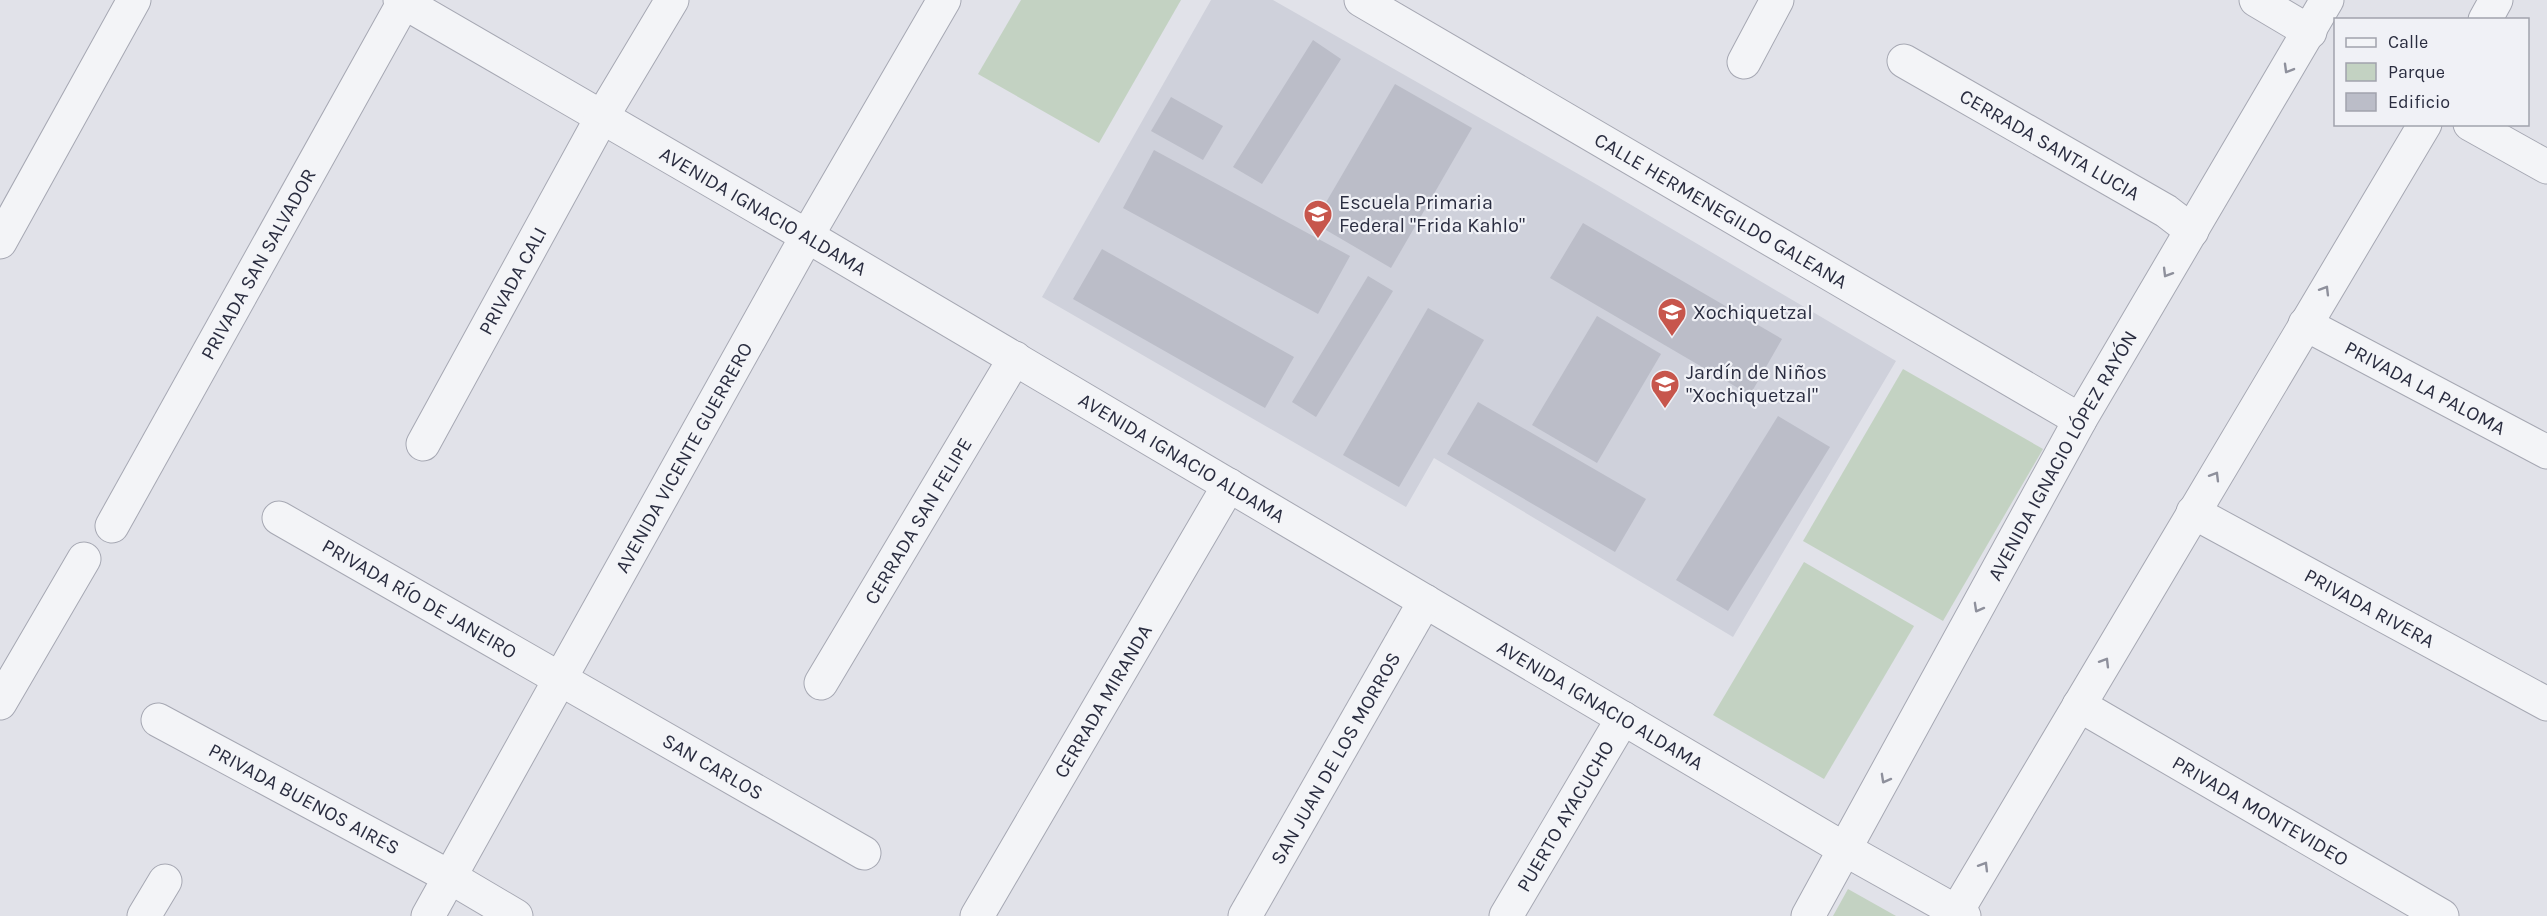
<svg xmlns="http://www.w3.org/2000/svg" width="2547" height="916" font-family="Karla,sans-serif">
<rect width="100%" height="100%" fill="#e1e2e9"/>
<polygon fill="#cfd1db" points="1211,0 1273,0 1594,183 1896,361 1733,637 1434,458 1406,507 1042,297"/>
<g fill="#c3d2c2">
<polygon points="1021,0 1181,0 1099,143 978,74"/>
<polygon points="1903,369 2043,449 1943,621 1803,541"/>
<polygon points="1804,562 1914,626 1824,779 1713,715"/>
<polygon points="1848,889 1896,916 1833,916"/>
</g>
<g fill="#bbbdc8">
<polygon points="1313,40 1341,59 1262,184 1233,167"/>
<polygon points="1395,84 1472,128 1391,268 1314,223"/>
<polygon points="1171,97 1223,126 1203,160 1151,131"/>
<polygon points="1154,150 1350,256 1318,314 1123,208"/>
<polygon points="1583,223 1782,339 1750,395 1550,278"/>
<polygon points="1102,249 1294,357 1265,408 1073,299"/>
<polygon points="1368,276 1393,291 1316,417 1292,402"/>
<polygon points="1428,308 1484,340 1399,487 1343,455"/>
<polygon points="1597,316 1661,354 1597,463 1532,425"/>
<polygon points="1478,402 1646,499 1615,552 1447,454"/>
<polygon points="1778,416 1830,447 1728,611 1676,580"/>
</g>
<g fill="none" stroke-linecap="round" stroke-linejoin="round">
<g stroke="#a6a8b3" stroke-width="35">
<g id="minor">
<path id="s1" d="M400,0L807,236L1846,850L1964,916"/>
<path id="s2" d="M1361,0L2080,420"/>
<polyline points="2256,0 2310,32"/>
<path id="s3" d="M1904,61L2166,211L2192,231"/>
<polyline points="1744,62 1777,0"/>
<polyline points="2470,124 2547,167"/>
<polyline points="0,242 134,0"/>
<path id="s4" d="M2305,324L2547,452"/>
<path id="s5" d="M423,444L602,117L672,0"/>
<path id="s6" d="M2193,512L2547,704"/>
<path id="s7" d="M279,518L864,853"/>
<path id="s8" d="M112,526L405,0"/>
<path id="s9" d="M821,683L1015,358"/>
<polyline points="0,703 84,559"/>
<path id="s10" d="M2079,705L2442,916"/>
<path id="s11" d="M158,720L450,877L516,916"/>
<polyline points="144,916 165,881"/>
<path id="s12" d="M428,916L807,236L944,0"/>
<path id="s13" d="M977,916L1229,485"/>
<path id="s14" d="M1245,916L1425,601"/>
<path id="s15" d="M1506,916L1623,718"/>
</g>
</g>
<g stroke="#a6a8b3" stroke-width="35">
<g id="tertiary">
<polyline points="2485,20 2496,0"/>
<path id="s16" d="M1808,916L2080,420L2327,0"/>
<polyline points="1954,916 2425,124"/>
</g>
</g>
<use href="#minor" stroke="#f3f4f7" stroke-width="33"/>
<use href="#tertiary" stroke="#f3f4f7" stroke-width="33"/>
</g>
<defs><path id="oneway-chevron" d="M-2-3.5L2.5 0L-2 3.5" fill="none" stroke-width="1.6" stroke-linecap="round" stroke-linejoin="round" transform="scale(1.5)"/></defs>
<g stroke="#8e909c">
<use href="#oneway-chevron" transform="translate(2288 69) rotate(120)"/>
<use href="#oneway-chevron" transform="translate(2167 273) rotate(121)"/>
<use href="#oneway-chevron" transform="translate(2325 290) rotate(-59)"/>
<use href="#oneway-chevron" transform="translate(2215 476) rotate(-59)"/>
<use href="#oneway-chevron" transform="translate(1978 608) rotate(119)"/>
<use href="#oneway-chevron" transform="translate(2105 662) rotate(-59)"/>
<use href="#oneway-chevron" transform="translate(1885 779) rotate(119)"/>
<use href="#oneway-chevron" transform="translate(1984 866) rotate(-59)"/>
</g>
<defs>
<g id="school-pin" transform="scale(1.5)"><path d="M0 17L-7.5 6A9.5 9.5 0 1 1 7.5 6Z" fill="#c7564c" stroke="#f0f1f6"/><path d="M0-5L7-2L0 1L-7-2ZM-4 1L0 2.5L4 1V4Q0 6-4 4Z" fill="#fff"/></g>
</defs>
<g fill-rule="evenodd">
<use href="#school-pin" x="1318" y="214"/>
<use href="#school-pin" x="1672" y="312"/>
<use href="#school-pin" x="1665" y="384"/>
</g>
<g text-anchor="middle" stroke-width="4.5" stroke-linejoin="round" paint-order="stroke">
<g font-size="20" fill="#2a2d40" stroke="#f0f1f6">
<text dy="7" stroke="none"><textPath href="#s3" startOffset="168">CERRADA SANTA LUCIA</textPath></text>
<text dy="7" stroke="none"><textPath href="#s2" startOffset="417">CALLE HERMENEGILDO GALEANA</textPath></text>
<text dy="7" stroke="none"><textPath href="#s1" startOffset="420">AVENIDA IGNACIO ALDAMA</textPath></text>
<text dy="7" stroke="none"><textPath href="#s8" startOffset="300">PRIVADA SAN SALVADOR</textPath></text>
<text dy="7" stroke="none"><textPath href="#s5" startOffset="186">PRIVADA CALI</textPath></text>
<text dy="7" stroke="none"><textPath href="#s4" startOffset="136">PRIVADA LA PALOMA</textPath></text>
<text dy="7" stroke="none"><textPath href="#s16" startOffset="526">AVENIDA IGNACIO LÓPEZ RAYÓN</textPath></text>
<text dy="7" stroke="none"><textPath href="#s12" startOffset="525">AVENIDA VICENTE GUERRERO</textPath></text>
<text dy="7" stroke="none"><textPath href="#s1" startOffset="906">AVENIDA IGNACIO ALDAMA</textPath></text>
<text dy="7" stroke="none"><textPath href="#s9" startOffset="189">CERRADA SAN FELIPE</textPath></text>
<text dy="7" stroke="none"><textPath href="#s7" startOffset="162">PRIVADA RÍO DE JANEIRO</textPath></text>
<text dy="7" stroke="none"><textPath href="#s6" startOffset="201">PRIVADA RIVERA</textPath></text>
<text dy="7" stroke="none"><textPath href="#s13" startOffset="249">CERRADA MIRANDA</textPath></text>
<text dy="7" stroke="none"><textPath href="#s1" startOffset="1392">AVENIDA IGNACIO ALDAMA</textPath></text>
<text dy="7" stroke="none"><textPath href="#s14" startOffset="182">SAN JUAN DE LOS MORROS</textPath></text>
<text dy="7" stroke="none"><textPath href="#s7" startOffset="500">SAN CARLOS</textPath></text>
<text dy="7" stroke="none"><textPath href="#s11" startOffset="166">PRIVADA BUENOS AIRES</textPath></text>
<text dy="7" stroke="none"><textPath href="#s10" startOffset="210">PRIVADA MONTEVIDEO</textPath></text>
<text dy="7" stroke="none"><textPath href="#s15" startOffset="116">PUERTO AYACUCHO</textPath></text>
</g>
<g font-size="20" fill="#2a2d40" stroke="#f0f1f6" text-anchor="start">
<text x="1339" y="209">Escuela Primaria<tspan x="1339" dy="23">Federal "Frida Kahlo"</tspan></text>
<text x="1693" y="319">Xochiquetzal</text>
<text x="1686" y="379">Jardín de Niños<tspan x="1686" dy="23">"Xochiquetzal"</tspan></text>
</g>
</g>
<rect x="2334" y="18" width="195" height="108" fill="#f0f1f6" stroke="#a1a3ad" stroke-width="1.5"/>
<rect x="2346" y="38" width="30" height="9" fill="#f3f4f7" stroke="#a1a3ad" stroke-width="1.5"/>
<text x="2388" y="48" font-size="18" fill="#2a2d40">Calle</text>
<rect x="2346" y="63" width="30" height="18" fill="#c3d2c2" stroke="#a1a3ad" stroke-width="1.5"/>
<text x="2388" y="78" font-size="18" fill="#2a2d40">Parque</text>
<rect x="2346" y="93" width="30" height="18" fill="#bbbdc8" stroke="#a1a3ad" stroke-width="1.5"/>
<text x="2388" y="108" font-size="18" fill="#2a2d40">Edificio</text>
</svg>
